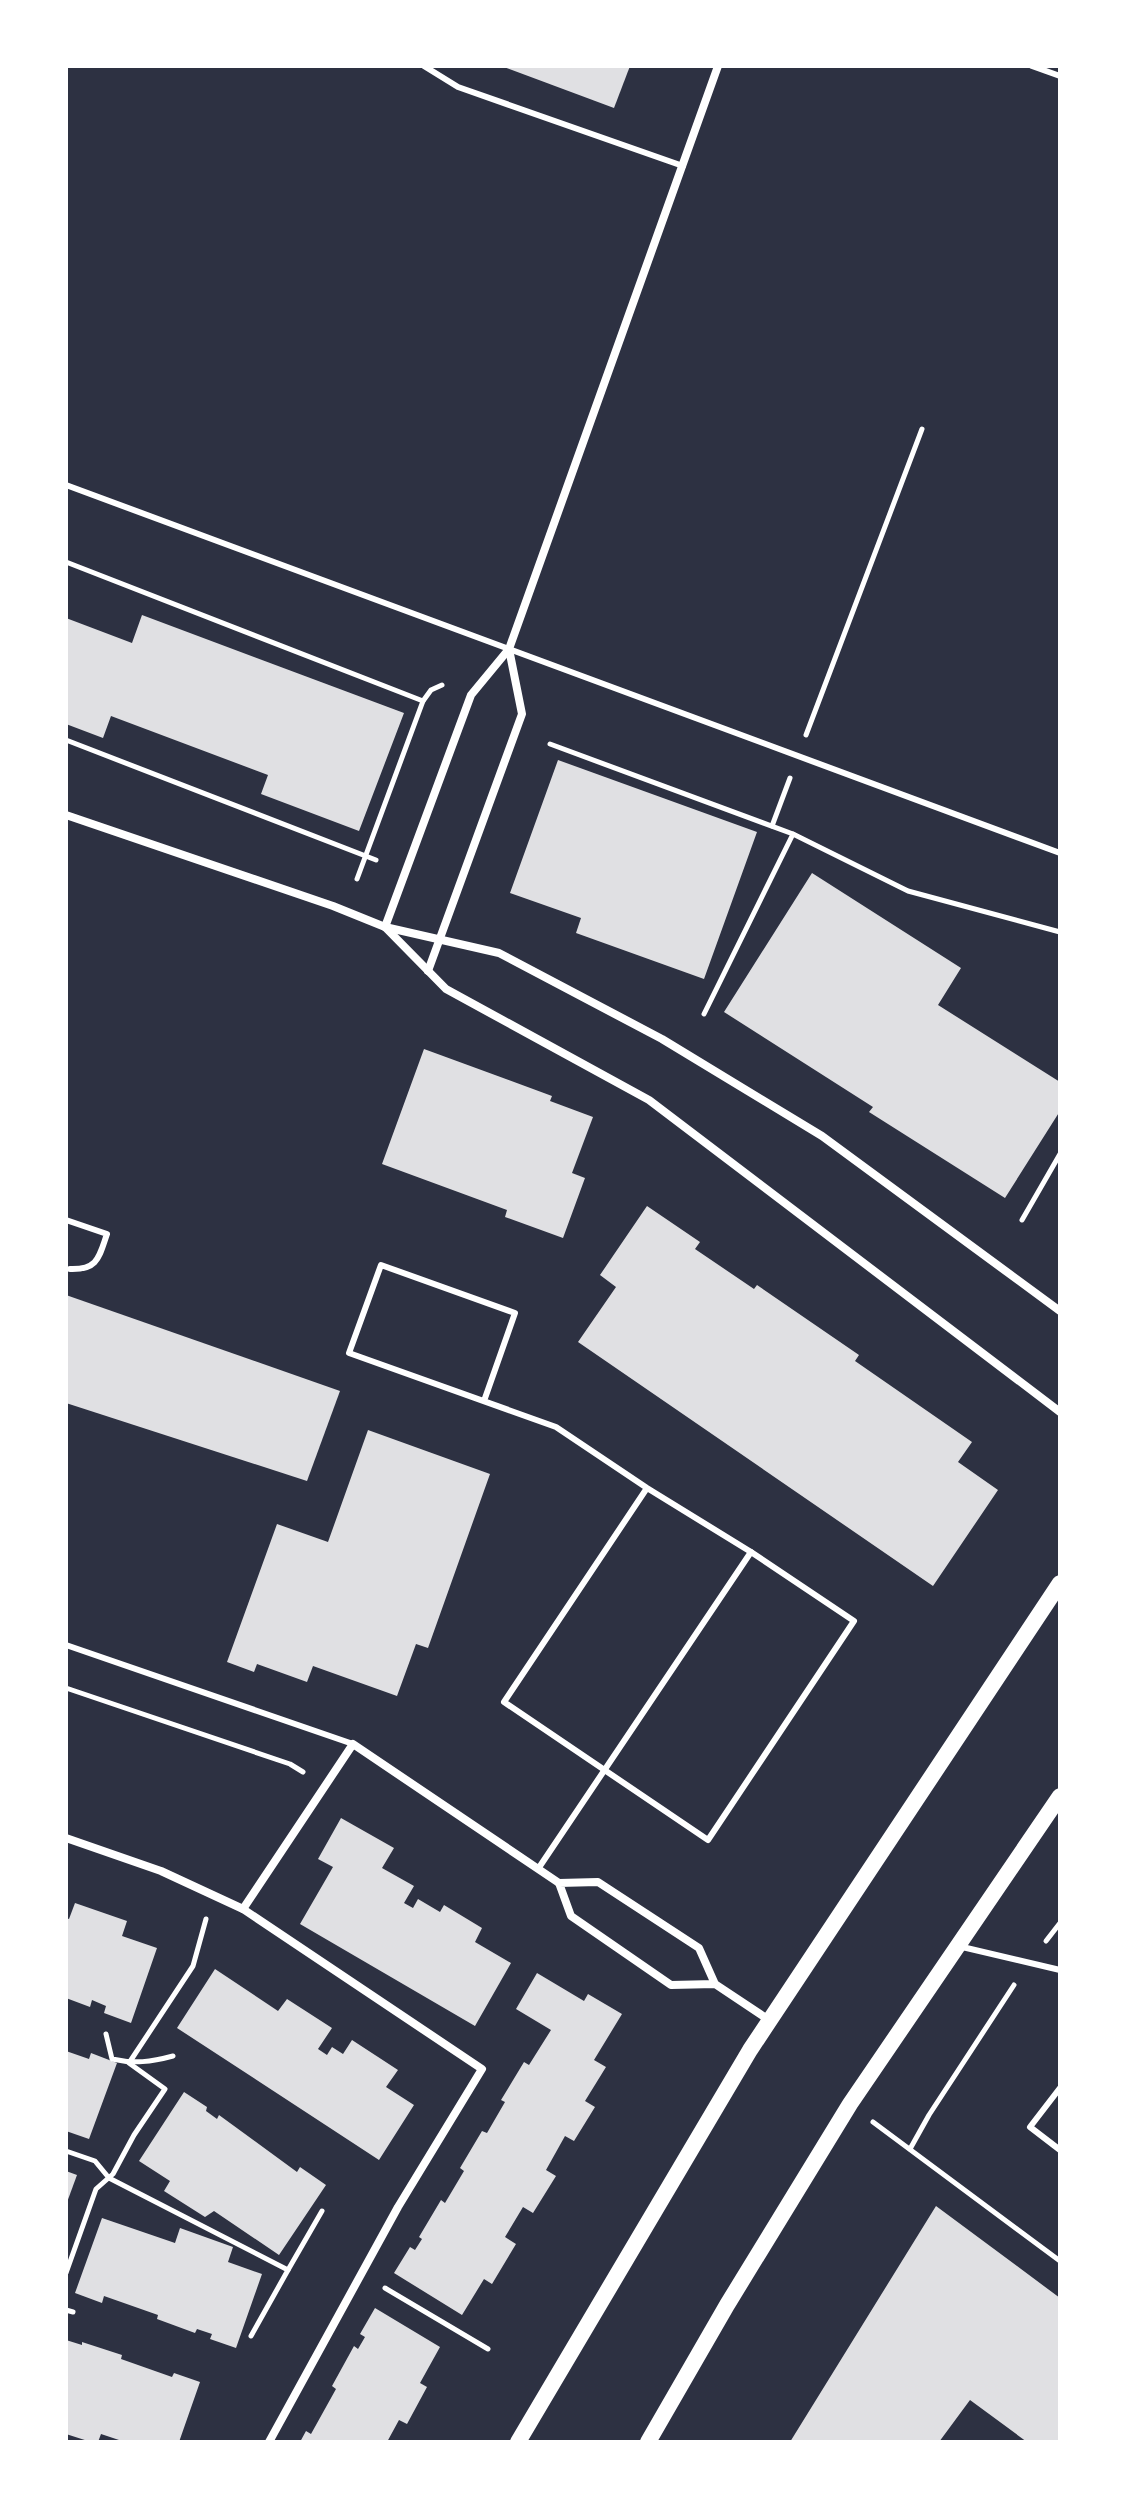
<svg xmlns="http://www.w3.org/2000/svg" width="1126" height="2508" font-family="'Fira Sans Condensed',sans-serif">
<rect width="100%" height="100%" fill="#2d3142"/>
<g fill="#e0e0e3">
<polygon points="501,66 630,66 614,108"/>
<polygon points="142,615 404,713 359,831 261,794 268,775 111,716 103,738 66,724 66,618 132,643"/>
<polygon points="558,760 757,832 704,979 576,933 581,918 510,893"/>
<polygon points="812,873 961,968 938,1005 1060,1082 1060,1111 1005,1198 869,1112 873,1107 724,1012"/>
<polygon points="424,1049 552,1096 550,1101 593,1117 572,1173 585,1178 563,1238 505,1217 507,1210 382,1164"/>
<polygon points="647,1206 700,1242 695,1249 754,1289 757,1285 859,1355 855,1361 972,1442 958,1462 998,1490 933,1586 578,1342 616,1287 600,1275"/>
<polygon points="66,1295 340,1391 307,1481 66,1403"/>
<polygon points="368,1430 490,1474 428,1648 416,1644 397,1696 313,1666 307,1682 257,1664 254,1672 227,1662 277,1524 328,1542"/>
<polygon points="341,1818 394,1848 382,1868 414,1886 404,1903 413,1908 418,1899 440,1912 444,1905 482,1928 475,1942 511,1963 475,2026 300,1924 333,1867 318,1859"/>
<polygon points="75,1903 127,1921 122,1936 157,1948 131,2023 104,2013 106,2006 92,2000 90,2007 66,1998 66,1918 69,1919"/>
<polygon points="215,1969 278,2011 287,1999 332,2028 318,2049 327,2055 332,2047 343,2054 352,2040 398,2070 386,2087 414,2105 379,2160 177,2028"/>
<polygon points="537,1973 584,2001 588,1994 622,2014 594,2060 606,2067 585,2101 595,2107 574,2141 565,2136 546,2170 556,2176 533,2213 523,2207 505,2237 516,2244 492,2284 484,2279 462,2315 394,2273 410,2247 415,2250 422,2239 419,2237 441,2200 445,2203 464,2171 460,2168 482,2131 487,2133 505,2102 501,2100 524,2062 529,2065 551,2030 516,2009"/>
<polygon points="66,2051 89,2059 91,2053 117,2063 89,2139 66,2131"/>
<polygon points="184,2092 207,2107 206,2111 217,2119 219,2115 297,2172 300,2167 326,2185 279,2255 214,2211 205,2217 164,2191 170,2181 139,2161"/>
<polygon points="66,2171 77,2175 66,2205"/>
<polygon points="936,2206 1060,2298 1060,2442 1027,2442 970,2400 939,2442 790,2442"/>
<polygon points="102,2218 175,2243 180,2228 233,2247 228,2262 262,2274 236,2348 210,2339 212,2334 197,2329 195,2333 157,2319 158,2315 104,2296 102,2303 75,2293"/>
<polygon points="375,2308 440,2347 420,2383 427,2387 407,2424 399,2420 387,2442 300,2442 306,2431 311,2434 336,2389 332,2386 354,2346 358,2349 365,2337 360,2334"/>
<polygon points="66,2340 82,2345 82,2342 122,2355 121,2359 172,2377 174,2373 200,2382 179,2442 125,2442 101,2434 98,2442 91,2442 66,2434"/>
</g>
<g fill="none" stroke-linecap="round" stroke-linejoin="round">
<g stroke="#fff" stroke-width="5">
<polyline points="66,562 423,701"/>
<polyline points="806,735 922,429"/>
<polyline points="66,740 376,860"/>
<polyline points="550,744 793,834 704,1014"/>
<polyline points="772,826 790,778"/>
<polyline points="793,834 908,891 1060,932"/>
<polyline points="357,879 423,701 431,690 442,685"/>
<polyline points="1022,1220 1060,1154"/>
<polyline points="66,1688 290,1764 303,1772"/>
<polyline points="1046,1941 1060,1923"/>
<path d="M106,2034L112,2059C134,2064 151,2062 173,2056"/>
<polyline points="873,2122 1060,2261"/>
<polyline points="910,2149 929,2115 1014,1985"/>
<polyline points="66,2151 95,2161 109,2178 288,2270 251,2336"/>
<polyline points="288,2270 322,2211"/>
<polyline points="66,2273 96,2189 113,2174 134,2135 165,2089 129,2063 193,1966 206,1919"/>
<polyline points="385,2288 488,2349"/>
<polyline points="66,2310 73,2312"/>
</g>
<g stroke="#fff" stroke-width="6">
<polyline points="424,66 458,87 683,166"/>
<polyline points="1032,66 1060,76"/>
<polyline points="66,485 1060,853"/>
<path d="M66,1220L107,1234C99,1257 98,1270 70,1269"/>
<polyline points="484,1401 515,1313 381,1265 349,1353 556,1427 647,1488 751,1552 854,1621 708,1840 504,1702 647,1488"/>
<polyline points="66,1645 353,1744"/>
<polyline points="538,1869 751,1552"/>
<polyline points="958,1946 1060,1970"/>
<polyline points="1060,2088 1030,2127 1060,2150"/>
</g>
<g stroke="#fff" stroke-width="8">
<polyline points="66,815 333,906 385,927 499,953 662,1039 822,1136 1060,1311"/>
<polyline points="385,927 471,695 509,649 718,66"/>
<polyline points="385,927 446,989 649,1100 1060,1412"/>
<polyline points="428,971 522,714 509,649"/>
<polyline points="66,1838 161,1871 243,1909 482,2069 398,2207 269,2442"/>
<polyline points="243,1909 353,1744 559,1883"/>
<polyline points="715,1984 671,1985 571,1916 559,1883 598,1882 699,1948 715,1984 769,2020"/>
</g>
<g stroke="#fff" stroke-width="16">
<polyline points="518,2442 750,2050 1060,1583"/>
<polyline points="648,2442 727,2305 850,2104 1060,1796"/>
</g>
</g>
<rect width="1126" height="2508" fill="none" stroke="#ffffff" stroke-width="136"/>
</svg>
